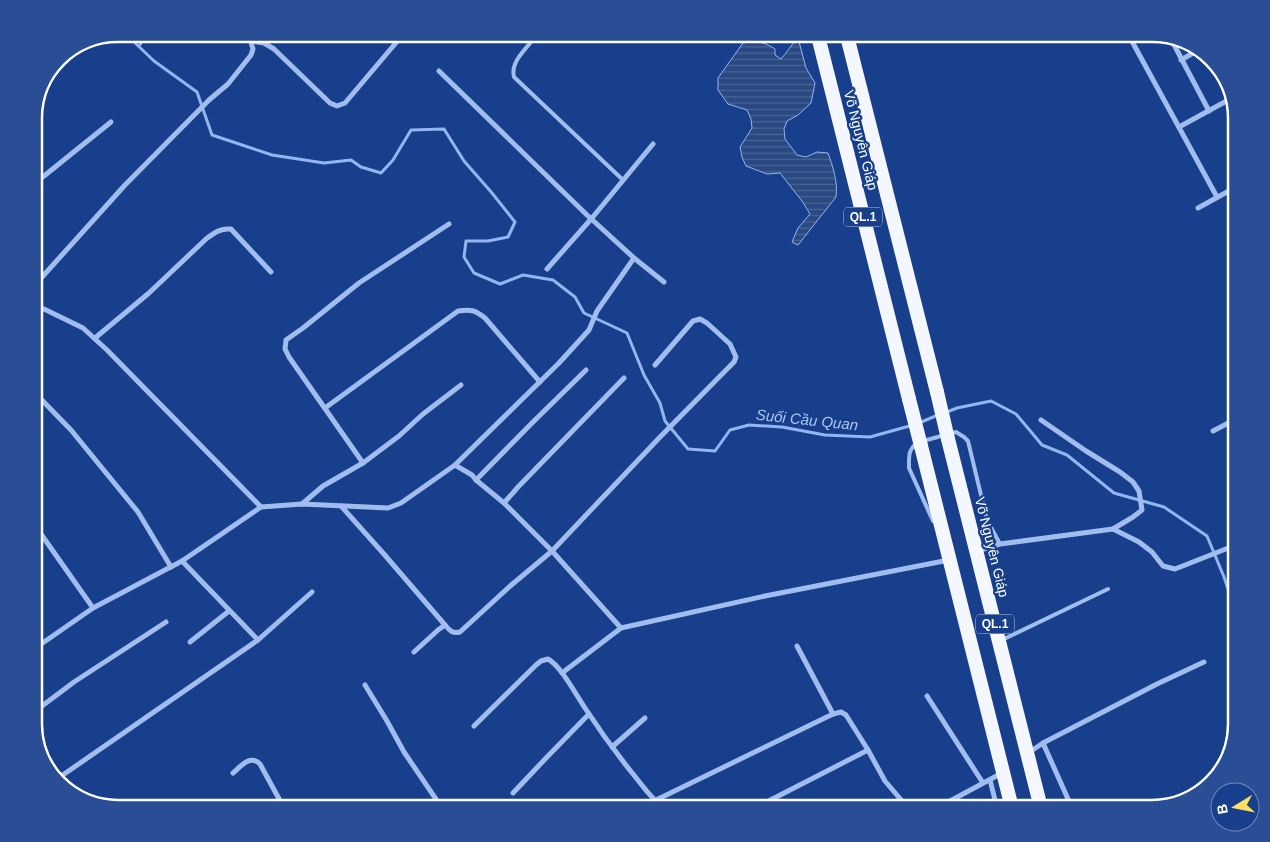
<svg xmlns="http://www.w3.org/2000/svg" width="1270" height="842" font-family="Arial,sans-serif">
<defs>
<pattern id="water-rules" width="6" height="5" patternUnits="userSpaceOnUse" patternTransform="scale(1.25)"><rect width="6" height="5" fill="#2a4982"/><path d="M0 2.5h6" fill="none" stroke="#4a6495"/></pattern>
</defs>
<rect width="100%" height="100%" fill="#173f8c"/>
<path fill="url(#water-rules)" stroke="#93b6f2" d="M798,38L806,68L815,83L811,103L798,115L787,121L784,129L785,139L797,155L806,157L817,152L828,153C833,167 838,182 836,197L798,245L792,242L798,228L810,214L802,201L780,173L767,174L746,166L742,157L740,147L752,128L751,119L747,110L728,104L718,90V78L743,43C756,41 763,41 775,49V55L781,59C787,52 792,44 798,38Z"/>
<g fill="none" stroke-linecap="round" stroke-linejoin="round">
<g stroke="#93b6f2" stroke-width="3">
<polyline points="132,40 154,61 197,92 212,135 272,155 324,163 351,160 361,167 381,173 393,160 411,130 444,129 464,161 492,193 515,222 508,237 488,241 466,241 464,257 474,273 500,284 523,275 553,280 575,297 584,313 627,333 644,375 660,403 665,421 688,449 715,451 730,430 749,425 782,427 825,435 870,437 913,425"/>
<polyline points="139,46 143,40"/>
<polyline points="947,412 957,408 991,401 1016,414 1042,445 1067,455 1114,493 1164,507 1207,536 1224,577 1236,613"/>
<polyline points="919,423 938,415"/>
</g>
<g stroke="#a1bdef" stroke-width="4">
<path d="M535,37C526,49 510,62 514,77L623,180"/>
<polyline points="923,441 956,432 964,437 968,441 987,520 1000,544"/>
<path d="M916,444C908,450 909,458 909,468L933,521"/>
<polyline points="1002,640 1108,589"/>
</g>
<g stroke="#a1bdef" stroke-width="5">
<polyline points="1128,34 1217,197"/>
<polyline points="1171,39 1209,111"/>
<polyline points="251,41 264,43 274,49 330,103 337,106 345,103 400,38"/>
<polyline points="1181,60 1200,49"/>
<polyline points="439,71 587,215 634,258 664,282"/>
<polyline points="1179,127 1232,98"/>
<polyline points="34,183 44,176 111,122"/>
<polyline points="1198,208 1236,187"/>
<polyline points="547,269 592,218 653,144"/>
<polyline points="34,286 125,185 209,100 228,84 251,55 253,49 250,39"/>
<polyline points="34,305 44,309 83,328 107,350 261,507"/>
<path d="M95,338L149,293L206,239C214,233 220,228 231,229L271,272"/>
<polyline points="34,392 71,430 138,512 171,567"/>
<path d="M325,408L458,311C471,309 475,310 485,318L540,382"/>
<polyline points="1041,420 1086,451 1120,472 1133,482 1139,491 1142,510 1133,517 1113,529"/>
<polyline points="1213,431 1236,419"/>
<polyline points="363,463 289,357 285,349 286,340 303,328 359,283 449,224"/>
<polyline points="455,465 559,363 589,330 597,311 634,258"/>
<polyline points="476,480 533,422 586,370"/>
<polyline points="504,503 518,487 624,378"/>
<polyline points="302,504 323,486 363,463 399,436 423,414 461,385"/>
<polyline points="341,506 383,553 445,625 438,630 414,652"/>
<polyline points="34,524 93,608"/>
<polyline points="977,551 1000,544 1113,529 1139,542 1152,552 1163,566 1175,569 1236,545"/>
<polyline points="182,561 258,640"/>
<path d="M445,625C450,631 453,634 460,632L509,587L552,551L661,436L734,362L736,357L730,344L707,323L700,319L693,321L655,365"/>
<polyline points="190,642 229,611"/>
<polyline points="797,646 833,714"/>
<polyline points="34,649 93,608 182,561 261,507 302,504 388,508 401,503 455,465 472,475 476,480 504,503 552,551 621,628 765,596 949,560"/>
<polyline points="562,673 621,628"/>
<polyline points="365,685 387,721 404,752 442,808"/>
<polyline points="927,696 983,783"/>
<polyline points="34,712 74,682 166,622"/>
<path d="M474,726L536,665L541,661L548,659C561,666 576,695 585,708C600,731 616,753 633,774C643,786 651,799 664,808"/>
<polyline points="1043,743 1072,808"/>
<polyline points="612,747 645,718"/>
<polyline points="1028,753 1043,743 1157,684 1204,662"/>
<polyline points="44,764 48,769"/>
<path d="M233,773C241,766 250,754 260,764L284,808"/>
<polyline points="57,779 258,640 312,592"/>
<polyline points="990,780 997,808"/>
<polyline points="513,793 547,757 589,714"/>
<polyline points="654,801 833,714 841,712 846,715 868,750 885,781 908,808"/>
<polyline points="271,808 280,802"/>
<polyline points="755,808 868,750"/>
<polyline points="937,808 1002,773"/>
</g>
<g stroke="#f4f7ff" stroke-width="14">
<polyline points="818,36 909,399"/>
<polyline points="847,36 937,392"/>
<polyline points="948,439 1041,808"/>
<polyline points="921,446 1012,808"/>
</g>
<g stroke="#f4f7ff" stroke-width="14">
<polyline points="937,392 948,439"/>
<polyline points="909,399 921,446"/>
</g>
</g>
<g text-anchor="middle" stroke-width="4.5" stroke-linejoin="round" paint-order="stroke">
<g fill="#173f8c" stroke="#b9c5dc" stroke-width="1">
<rect x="844" y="207.5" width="38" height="19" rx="4"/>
<rect x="976" y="614.5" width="38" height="19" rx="4"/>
</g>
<g font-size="12" font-weight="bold" fill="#fff">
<text x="863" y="221">QL.1</text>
<text x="995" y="628">QL.1</text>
</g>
<g font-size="14" fill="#fff" stroke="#173f8c">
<text transform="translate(861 140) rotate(76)" y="5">Võ Nguyên Giáp</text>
<text transform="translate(992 547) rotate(76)" y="5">Võ Nguyên Giáp</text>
</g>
<g font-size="15" font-style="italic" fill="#acc7f6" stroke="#173f8c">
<text transform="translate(807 420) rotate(6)" y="5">Suối Cầu Quan</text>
</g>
</g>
<path d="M0 0H1270V842H0ZM118 42H1152A76 76 0 0 1 1228 118V724A76 76 0 0 1 1152 800H118A76 76 0 0 1 42 724V118A76 76 0 0 1 118 42Z" fill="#2a4e95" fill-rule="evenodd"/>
<path fill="none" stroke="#fff" stroke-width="2.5" d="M118 42H1152A76 76 0 0 1 1228 118V724A76 76 0 0 1 1152 800H118A76 76 0 0 1 42 724V118A76 76 0 0 1 118 42Z"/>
<g transform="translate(1235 807) rotate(260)"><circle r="24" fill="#173f8c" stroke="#748cba"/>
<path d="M0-4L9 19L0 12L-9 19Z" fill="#ffdf5f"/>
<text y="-8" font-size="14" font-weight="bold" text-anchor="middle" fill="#ffffff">B</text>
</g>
</svg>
